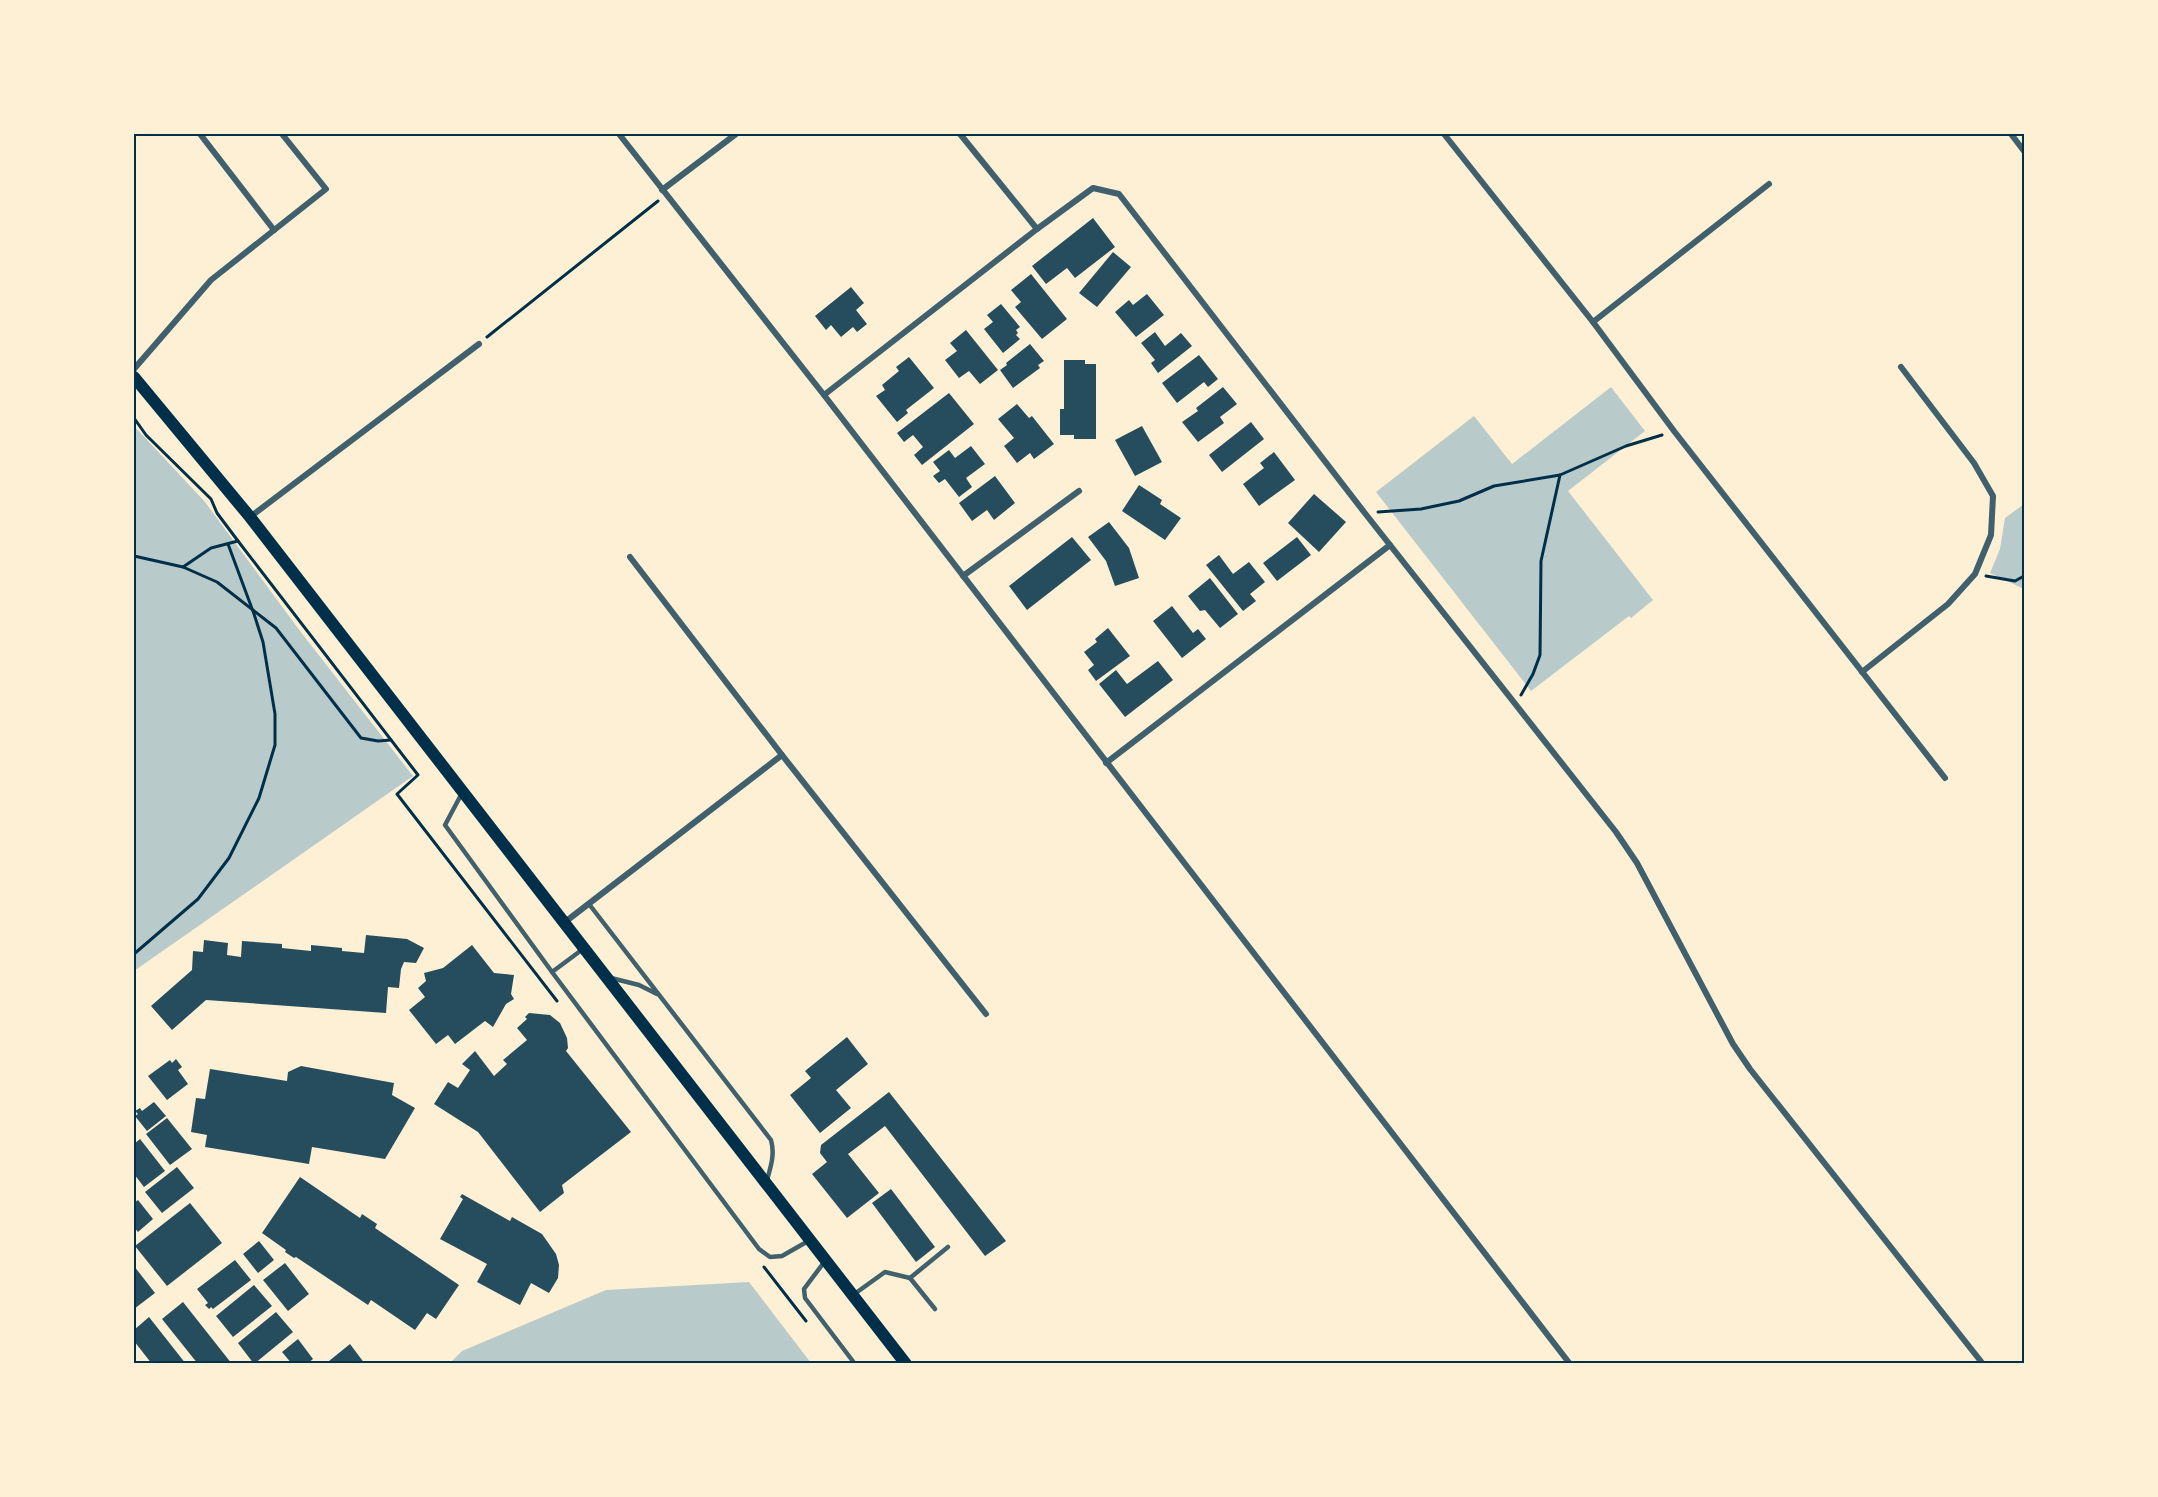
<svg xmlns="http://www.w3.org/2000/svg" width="2158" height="1497" font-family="Signika,sans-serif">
<rect width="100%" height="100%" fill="#fdf0d5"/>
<g fill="#b9caca">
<polygon points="1611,387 1645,431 1568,491 1653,600 1631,618 1629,616 1531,691 1376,492 1474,416 1512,464"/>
<polygon points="134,426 205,502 300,631 413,776 134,971"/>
<polygon points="2024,504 2024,589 1990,573 2000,549 2005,518"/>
<polygon points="749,1282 811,1363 450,1363 462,1351 606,1290"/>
</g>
<g fill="#264d5e">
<polygon points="1093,218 1115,247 1075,278 1067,268 1046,284 1032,266"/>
<polygon points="1113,252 1131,267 1097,307 1079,293"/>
<polygon points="1031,274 1067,319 1042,339 1015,307 1021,302 1011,290"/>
<polygon points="851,287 864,303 856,310 867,324 857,332 853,327 841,337 831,325 826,330 815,316"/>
<polygon points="1147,294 1164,315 1136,337 1115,312 1129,300 1133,305"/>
<polygon points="1001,304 1020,327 1016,330 1018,333 1016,335 1020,339 1003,353 984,329 993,322 987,315"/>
<polygon points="966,330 998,370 980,384 969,371 959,378 945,360 957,351 950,343"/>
<polygon points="1155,332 1165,346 1181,333 1192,346 1158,373 1151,363 1155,360 1141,343"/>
<polygon points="1030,344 1044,361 1038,365 1040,368 1013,388 1000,370 1007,365 1006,363"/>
<polygon points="1199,355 1218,379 1208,387 1204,382 1177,403 1162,383"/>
<polygon points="909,357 934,388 906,410 908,413 897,422 876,396 885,390 882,385 899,371 896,367"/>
<polygon points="1064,360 1085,360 1085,364 1096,364 1096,439 1074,439 1074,435 1060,435 1060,409 1064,409"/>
<polygon points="1223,387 1237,404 1220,417 1224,423 1198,442 1182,422 1198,411 1196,408"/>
<polygon points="949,393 974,424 922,465 914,455 923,447 913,435 904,442 897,433"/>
<polygon points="1017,404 1029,418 1032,416 1054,444 1034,459 1030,453 1017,463 1004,446 1014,438 998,419"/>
<polygon points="1251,422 1264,439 1222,472 1209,455"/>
<polygon points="1142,426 1162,462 1135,476 1115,440"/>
<polygon points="971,446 985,464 966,478 972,487 959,497 945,479 939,483 933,476 940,471 933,462 949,450 955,458"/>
<polygon points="1274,452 1295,480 1259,506 1243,484 1264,468 1260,463"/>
<polygon points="995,476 1015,503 994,520 987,510 972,521 959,503"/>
<polygon points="1139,485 1162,500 1160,504 1181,518 1165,540 1122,511"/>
<polygon points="1314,494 1346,522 1319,552 1288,523"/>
<polygon points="1109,522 1129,548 1139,578 1115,586 1106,561 1088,537"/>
<polygon points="1072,537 1091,560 1027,610 1009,586"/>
<polygon points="1297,537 1311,555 1277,581 1263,563"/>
<polygon points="1219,555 1233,574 1249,562 1265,582 1250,594 1256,601 1243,611 1206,565"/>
<polygon points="1210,578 1238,614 1220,628 1205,610 1200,611 1188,596"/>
<polygon points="1172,606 1193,633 1198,629 1206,639 1182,658 1153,621"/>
<polygon points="1108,628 1130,656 1096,681 1088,670 1094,665 1084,652 1097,642 1095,639"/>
<polygon points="1158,661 1173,680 1125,717 1099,684 1116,670 1127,684"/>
<polygon points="366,935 407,939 424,948 416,963 404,962 401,969 399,988 388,987 386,1013 206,1000 172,1030 151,1006 192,970 193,951 203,952 204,940 228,943 227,955 241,957 242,941 282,944 282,948 311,951 311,945 342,948 342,951 364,953"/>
<polygon points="472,945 494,973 514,975 511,994 514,999 506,1004 493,1027 485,1021 455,1044 448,1035 436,1044 409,1010 425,997 418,988 426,981 424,973 443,968"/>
<polygon points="529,1013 550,1015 560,1023 567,1038 568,1048 566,1051 631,1132 562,1185 564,1193 540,1212 478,1132 434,1104 448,1082 458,1088 470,1070 462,1064 475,1051 494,1076 507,1064 503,1060 527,1040 517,1028 527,1019 525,1017"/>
<polygon points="847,1037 868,1064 836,1090 851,1108 820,1133 790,1095 811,1078 805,1071"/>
<polygon points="176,1059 182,1067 178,1070 188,1084 167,1100 148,1076 170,1060 172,1063"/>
<polygon points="301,1066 394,1083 392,1095 415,1108 385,1159 312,1147 309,1164 205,1147 207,1135 191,1132 196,1098 205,1099 210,1069 287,1081 288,1072"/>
<polygon points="889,1092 1006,1241 985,1256 885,1126 848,1154 879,1193 847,1218 812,1174 827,1162 820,1153 821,1145"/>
<polygon points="154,1102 166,1116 147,1131 135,1116 138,1114 135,1111 140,1108 142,1111"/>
<polygon points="167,1118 192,1149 170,1165 146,1134"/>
<polygon points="140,1139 165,1171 144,1187 134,1174 134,1144"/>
<polygon points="177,1167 194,1188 162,1213 145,1192"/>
<polygon points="300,1177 360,1218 362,1214 377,1224 375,1228 459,1285 436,1319 427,1313 415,1330 371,1300 368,1305 296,1257 294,1258 285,1252 286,1250 262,1233"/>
<polygon points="891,1189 935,1247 916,1262 872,1203"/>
<polygon points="462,1194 510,1221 512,1217 542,1234 556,1254 559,1265 558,1278 549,1293 531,1283 520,1305 477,1282 487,1264 440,1239 463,1199 460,1197"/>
<polygon points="138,1200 153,1219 138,1232 134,1227 134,1203"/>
<polygon points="190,1203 222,1243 167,1286 135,1246"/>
<polygon points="259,1241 274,1260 258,1273 243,1254"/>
<polygon points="235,1260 251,1280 213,1309 211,1307 209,1309 205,1305 208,1303 197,1289"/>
<polygon points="285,1263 309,1294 288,1311 263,1280"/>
<polygon points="134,1266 155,1293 134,1309"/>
<polygon points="254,1285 272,1306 233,1337 216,1316"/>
<polygon points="183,1302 232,1364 198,1364 162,1319"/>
<polygon points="276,1312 293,1332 254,1364 238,1343"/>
<polygon points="149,1317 186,1364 152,1364 134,1341 134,1330"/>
<polygon points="298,1339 313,1359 307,1364 292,1364 282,1352"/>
<polygon points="350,1344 365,1364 330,1364 329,1361"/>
</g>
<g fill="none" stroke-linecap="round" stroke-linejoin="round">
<g stroke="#003049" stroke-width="3">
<polyline points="487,337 658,201"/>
<polyline points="134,418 146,435 211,499 217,513 238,541 418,775 397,794 557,1001"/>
<polyline points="1378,512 1421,509 1459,501 1494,486 1560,475 1626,446 1662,435"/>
<polyline points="134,556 183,567 211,548 238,541"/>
<polyline points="183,567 217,582 276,628 361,738 378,741 391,740"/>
<polyline points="1986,576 2015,581 2024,576"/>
<polyline points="1521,695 1533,674 1540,655 1541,561 1560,475"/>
<polyline points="134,954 198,899 229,858 259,798 275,745 275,714 263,642 254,614 228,544"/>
<polyline points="764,1267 806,1321"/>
</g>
<g stroke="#3f606c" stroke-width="4.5">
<polyline points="462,793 445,825 552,972 759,1249 770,1257 782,1256 810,1240"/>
<path d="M589,904L771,1140C775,1154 771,1166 767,1180"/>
<polyline points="552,972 583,949"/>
<polyline points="611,978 639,985 657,994"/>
<polyline points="825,1261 804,1289 805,1298 855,1364"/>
<polyline points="910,1278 935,1309"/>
<polyline points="853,1295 885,1272 910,1278 948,1247"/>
</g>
<g stroke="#3f606c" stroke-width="6">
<polyline points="200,134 274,230"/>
<polyline points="619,134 824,395 1570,1364"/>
<polyline points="960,134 1037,229"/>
<polyline points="1444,134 1593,322 1674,431 1945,778"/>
<polyline points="2011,134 2024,151"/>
<polyline points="662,190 736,134"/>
<polyline points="1593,322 1769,184"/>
<polyline points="134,369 211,280 326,189 282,134"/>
<polyline points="824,395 1037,229 1093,188 1119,194 1364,512 1616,832 1637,863 1733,1044 1750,1069 1983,1364"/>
<polyline points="250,517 479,344"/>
<polyline points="630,557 782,755"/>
<polyline points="963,576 1079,491"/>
<polyline points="1862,672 1948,604 1975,574 1991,535 1993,496 1974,463 1901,367"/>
<polyline points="1106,763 1390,545"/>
<polyline points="565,922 782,755 986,1014"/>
</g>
<polyline stroke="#003049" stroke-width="12" points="134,377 250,517 906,1364"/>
</g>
<rect width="2158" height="1497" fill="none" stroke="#fdf0d5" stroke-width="270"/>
<rect x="135" y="135" width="1888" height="1227" fill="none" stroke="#003049" stroke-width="2"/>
</svg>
